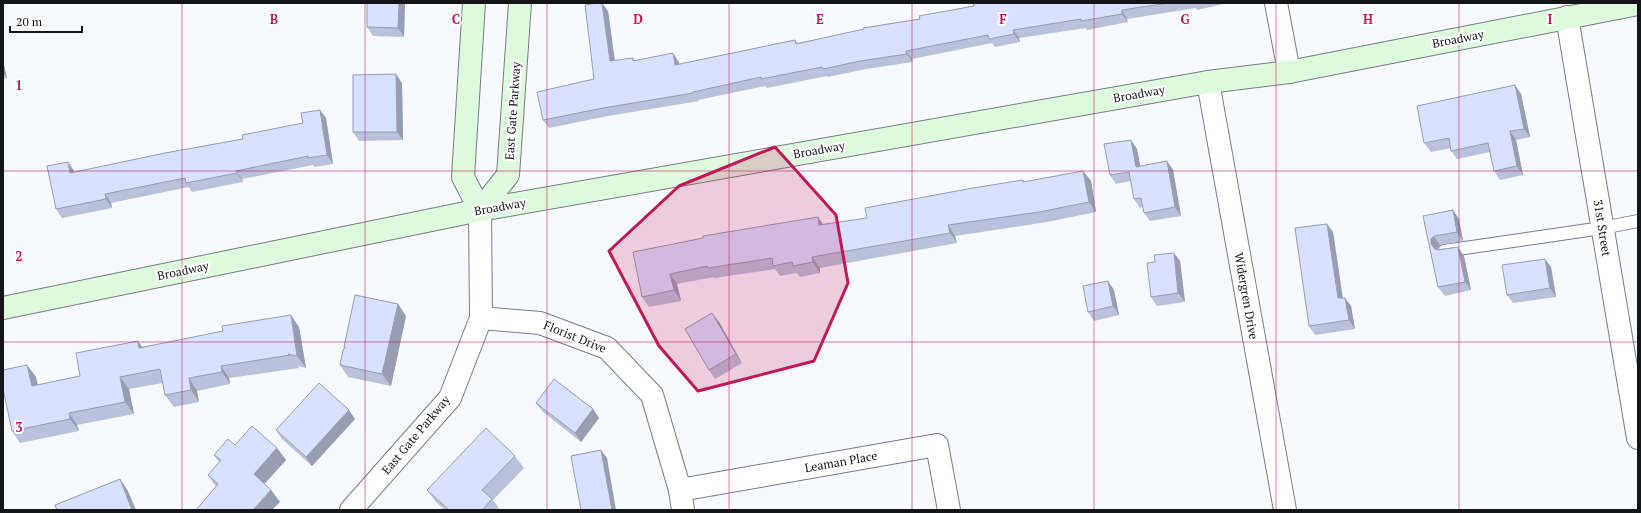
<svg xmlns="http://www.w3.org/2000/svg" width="1641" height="513" font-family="'PT Serif',serif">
<rect width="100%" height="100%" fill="#f7f9fe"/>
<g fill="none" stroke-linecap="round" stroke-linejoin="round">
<g stroke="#797c87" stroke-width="14">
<polyline id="lane" points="1444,251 1602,228 1638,221"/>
</g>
<g stroke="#797c87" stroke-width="24">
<g id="street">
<polyline points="1276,3 1289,72"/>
<polyline points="1567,17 1638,438"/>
<polyline points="1208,82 1285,510"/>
<polyline points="481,318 540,323 607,348 652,395 680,490 683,510"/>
<polyline points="680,490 937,445 949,510"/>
<polyline points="351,510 450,398 481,318 480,210"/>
</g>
</g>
<g stroke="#797c87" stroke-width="24">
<g id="secondary">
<polyline points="474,3 463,177 480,210"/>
<polyline points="480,210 508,175 520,3"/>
<polyline points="3,308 480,210 1208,82 1289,72 1638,4"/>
</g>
</g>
<use href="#lane" stroke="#fff" stroke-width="12"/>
<use href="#street" stroke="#fff" stroke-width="22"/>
<use href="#secondary" stroke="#defadc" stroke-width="22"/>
</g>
<g fill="#bac2db">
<polygon points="405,3 404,37 373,36 367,27"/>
<polygon points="973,3 1228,3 1197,10 1196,8 1127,19 1128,22 1087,30 1086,28 1019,38 1020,42 995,47 992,43 912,59 913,62 866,69 828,77 827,76 767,88 765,86 698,100 699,101 608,116 549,128 543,120 594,79 608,11 615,61 633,58 635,61 679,62 679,64 795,40 798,43 920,19 974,6"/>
<polygon points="3,61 7,78 3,79"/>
<polygon points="402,83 403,140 359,141 353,132"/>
<polygon points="1521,94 1530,137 1516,140 1523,175 1500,180 1494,171 1490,152 1457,159 1451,151 1451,148 1431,152 1424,143"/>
<polygon points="320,110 326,118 333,164 314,167 313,165 242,179 243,182 192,192 189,187 111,203 112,208 62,218 56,209 68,162 74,172 243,139 303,123"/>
<polygon points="1131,140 1137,149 1140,166 1167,161 1173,170 1181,216 1150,221 1144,213 1143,207 1140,208 1134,199 1131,181 1116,184 1110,175"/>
<polygon points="1083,171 1091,181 1096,212 1047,222 955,236 957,243 820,268 820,273 800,277 797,273 780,276 775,269 715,278 714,277 677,284 681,301 649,307 642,297 633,252 867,218 1023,180 1024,182"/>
<polygon points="1423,216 1459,219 1463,241 1440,245 1437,248 1437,249 1458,247 1464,256 1471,290 1445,296 1438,287"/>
<polygon points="1327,224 1333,232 1343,298 1345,298 1351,306 1355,329 1315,335 1309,326"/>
<polygon points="1180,261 1185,302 1157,306 1151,297"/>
<polygon points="1551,267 1556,297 1513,303 1507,295"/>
<polygon points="1114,290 1119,315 1094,321 1088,312"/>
<polygon points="398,304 406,316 391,386 348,377 340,365 344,348 344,347"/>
<polygon points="719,322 742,363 715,379 709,370"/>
<polygon points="299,327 306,368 298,366 299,368 229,378 230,384 197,391 199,402 174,407 165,395 163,383 129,389 134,414 77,425 79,431 20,443 12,431 27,365 36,377 38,385 80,376 138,341 142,347"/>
<polygon points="536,403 593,409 599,418 581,442 542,411"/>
<polygon points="355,419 312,466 282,439 276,430"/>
<polygon points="235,445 277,448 286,460 265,484 271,490 280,502 216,487 208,475 219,462 214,455"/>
<polygon points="515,456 524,468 493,500 500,510 445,510 436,502 427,490"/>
</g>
<g fill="#979eb2">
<polygon points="399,3 405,3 404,37 398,28"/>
<polygon points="602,3 608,11 616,70 610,61"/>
<polygon points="1122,10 1127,19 1128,22 1122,14"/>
<polygon points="1013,30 1019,38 1020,42 1014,34"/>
<polygon points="906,51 912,59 913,62 907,54"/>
<polygon points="673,53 679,62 681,74 675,65"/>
<polygon points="3,61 7,78 3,73"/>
<polygon points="396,74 402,83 403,140 397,132"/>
<polygon points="1515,85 1521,94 1530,137 1524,129"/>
<polygon points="320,110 326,118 333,164 327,155"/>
<polygon points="1510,131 1516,140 1523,175 1517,166"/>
<polygon points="1131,140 1137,149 1142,175 1136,167"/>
<polygon points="1167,161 1173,170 1181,216 1175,207"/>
<polygon points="68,162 74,171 76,182 70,173"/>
<polygon points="236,171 242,179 243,182 237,173"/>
<polygon points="1083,171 1091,181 1096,212 1089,202"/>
<polygon points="105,194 111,203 112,208 106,199"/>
<polygon points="1453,210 1459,219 1463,241 1457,232"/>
<polygon points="818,217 825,227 819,225"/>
<polygon points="1327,224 1333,232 1344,307 1338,298"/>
<polygon points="948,225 955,236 957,243 950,233"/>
<polygon points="1434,236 1440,245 1437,248 1437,252 1431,244 1431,239"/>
<polygon points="1458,247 1464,256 1471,290 1465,282"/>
<polygon points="1174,253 1180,261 1185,302 1178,293"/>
<polygon points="812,257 820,268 820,273 813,262"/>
<polygon points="1545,259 1551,267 1556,297 1550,288"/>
<polygon points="670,274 677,284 681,301 674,290"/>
<polygon points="1108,281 1114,290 1119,315 1113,306"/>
<polygon points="1345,298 1351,306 1355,329 1349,320"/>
<polygon points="398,304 406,316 391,386 382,374"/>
<polygon points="712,313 719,322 742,363 736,354"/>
<polygon points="291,315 299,327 306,368 297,356"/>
<polygon points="138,341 146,353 139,348"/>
<polygon points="27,365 36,377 40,398 32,386"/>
<polygon points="221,366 229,378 230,384 222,372"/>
<polygon points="120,377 129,389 134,414 125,402"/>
<polygon points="189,378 197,391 199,402 191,390"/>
<polygon points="593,409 599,418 581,442 575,433"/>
<polygon points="349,410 355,419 312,466 306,457"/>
<polygon points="69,413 77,425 79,431 70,419"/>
<polygon points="277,448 286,460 262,486 254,474"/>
<polygon points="601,450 607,458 616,510 612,510"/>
<polygon points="120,479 128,491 136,510 132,510"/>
<polygon points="271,490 280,502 272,510 253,510"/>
</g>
<g fill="#d8e2ff" stroke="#979eb2">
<polygon points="367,3 399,3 398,28 367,27"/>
<polygon points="597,3 602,3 610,61 633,58 633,61 673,53 675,65 795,40 796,44 864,29 863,28 920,19 919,16 974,6 973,3 1169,3 1122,10 1122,14 1081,21 1081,19 1013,30 1014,34 989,39 988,35 906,51 907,54 860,61 823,69 822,67 761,79 761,77 693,92 693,93 603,108 543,120 537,92 594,79 585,5"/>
<polygon points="396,74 397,132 353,132 353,75"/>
<polygon points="1515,85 1524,129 1510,131 1517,166 1494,171 1488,143 1451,151 1449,138 1424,143 1417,106"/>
<polygon points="320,110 327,155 308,158 308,156 236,171 237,173 186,183 185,178 105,194 106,199 56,209 47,166 68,162 70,173 165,153 243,139 242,135 303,123 301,113"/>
<polygon points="1131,140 1136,167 1167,161 1175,207 1144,213 1141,198 1134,199 1129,172 1110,175 1104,144"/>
<polygon points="1083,171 1089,202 1039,212 948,225 950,233 812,257 813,262 793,266 792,262 773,266 772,258 708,268 707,266 670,274 674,290 642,297 633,252 703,238 703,236 818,217 819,225 867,218 865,208 973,188 1023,180 1023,182"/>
<polygon points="1453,210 1457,232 1434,236 1431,239 1431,244 1435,249 1439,250 1458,247 1465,282 1438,287 1423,216"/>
<polygon points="1327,224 1338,298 1345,298 1349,320 1309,326 1295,228"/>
<polygon points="1174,253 1178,293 1151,297 1147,263 1155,262 1154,255"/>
<polygon points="1545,259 1550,288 1507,295 1502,265"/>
<polygon points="1108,281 1113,306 1088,312 1083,286"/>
<polygon points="355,295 398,304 382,374 340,365 343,350 345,347 344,347"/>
<polygon points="712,313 736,354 709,370 685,329"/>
<polygon points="291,315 297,356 288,354 290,355 221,366 222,372 189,378 191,390 165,395 160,369 120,377 125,402 69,413 70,419 12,431 3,389 3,370 27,365 32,386 80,376 76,353 138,341 139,348 223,331 222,326"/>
<polygon points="554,379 593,409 575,433 536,403"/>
<polygon points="319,383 349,410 306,457 276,430"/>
<polygon points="252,426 277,448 254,474 271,490 253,510 196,510 218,484 208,475 221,460 214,455 228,439 235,445"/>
<polygon points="486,428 515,456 482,490 492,499 482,510 449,510 427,490"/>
<polygon points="601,450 612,510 581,510 571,456"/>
<polygon points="120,479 132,510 57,510 55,505"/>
</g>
<path fill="#c2185b" fill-opacity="0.2" stroke="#c2185b" stroke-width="3" stroke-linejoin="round" d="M775,147L836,215L848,283L814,361L698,391L659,346L609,251L679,186Z"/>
<path fill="none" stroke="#c2185b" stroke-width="1" stroke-opacity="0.55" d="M182,3V510M365,3V510M547,3V510M729,3V510M912,3V510M1094,3V510M1276,3V510M1459,3V510M3,171H1638M3,342H1638"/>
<g text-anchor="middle" stroke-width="4" stroke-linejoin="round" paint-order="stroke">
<g font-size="12" fill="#141519" stroke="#fff">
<text transform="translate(1458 39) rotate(-11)" y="4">Broadway</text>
<text transform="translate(1139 94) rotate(-10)" y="4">Broadway</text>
<text transform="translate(513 111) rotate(-86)" y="4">East Gate Parkway</text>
<text transform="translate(819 150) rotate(-10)" y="4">Broadway</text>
<text transform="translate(500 207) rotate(-10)" y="4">Broadway</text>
<text transform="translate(1602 228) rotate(81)" y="4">31st Street</text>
<text transform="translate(183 271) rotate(-12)" y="4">Broadway</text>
<text transform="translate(1246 296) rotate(80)" y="4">Widergren Drive</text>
<text transform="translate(575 337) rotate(22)" y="4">Florist Drive</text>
<text transform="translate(416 435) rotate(-50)" y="4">East Gate Parkway</text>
<text transform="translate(841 462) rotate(-10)" y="4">Leaman Place</text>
</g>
</g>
<g font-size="13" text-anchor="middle" font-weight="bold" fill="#c2185b" stroke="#fff" stroke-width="4" stroke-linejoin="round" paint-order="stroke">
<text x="274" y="24">B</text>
<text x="456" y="24">C</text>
<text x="638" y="24">D</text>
<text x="820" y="24">E</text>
<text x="1003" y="24">F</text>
<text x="1185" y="24">G</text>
<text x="1368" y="24">H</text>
<text x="1550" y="24">I</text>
<text x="19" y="90">1</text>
<text x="19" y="261">2</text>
<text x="19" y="432">3</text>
</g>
<rect width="1641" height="513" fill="none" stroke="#141519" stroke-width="8"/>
<path d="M10 26v6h72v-6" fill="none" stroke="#141519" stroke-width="2"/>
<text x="16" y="26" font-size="12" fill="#141519" stroke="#ffffff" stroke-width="3" paint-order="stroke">20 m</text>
</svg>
